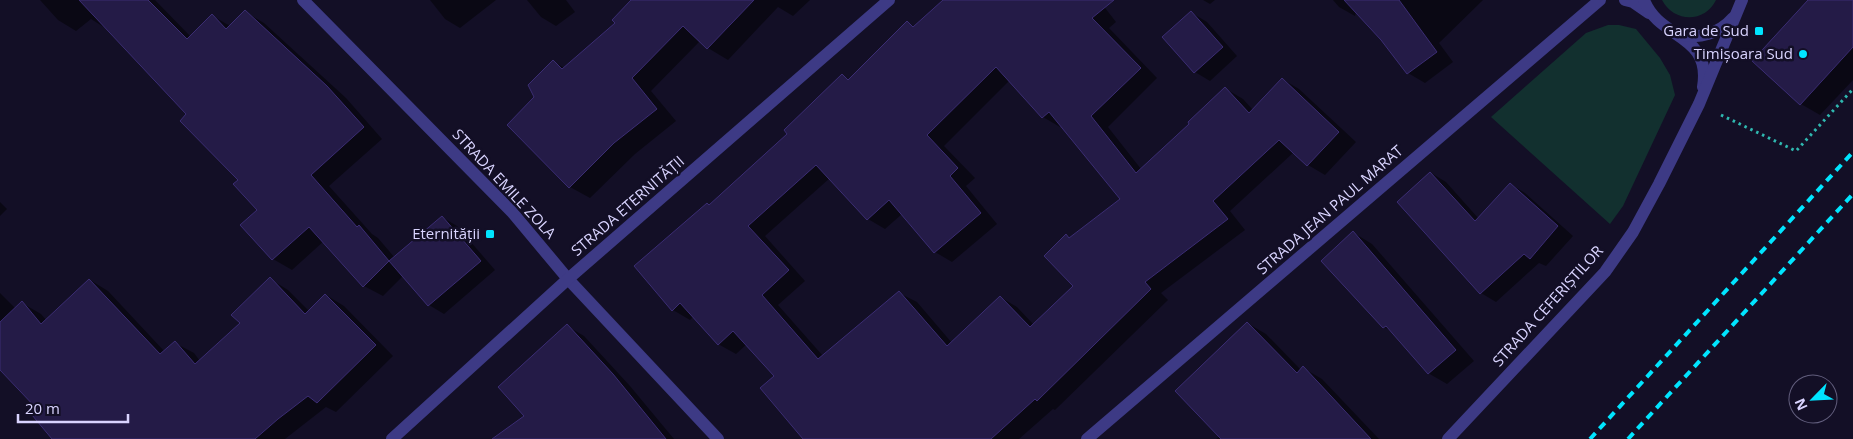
<svg xmlns="http://www.w3.org/2000/svg" width="1853" height="439" font-family="'Open Sans',sans-serif">
<rect width="100%" height="100%" fill="#130f26"/>
<g fill="#12302f">
<path d="M1662,0H1716C1705,23 1674,23 1662,0Z"/>
<polygon points="1608,25 1619,25 1636,29 1660,58 1670,75 1675,95 1623,206 1610,224 1491,117 1586,33"/>
</g>
<g fill="#0007" fill-rule="evenodd">
<polygon points="40,0 155,0 191,37 213,16 230,26 245,12 264,23 346,98 382,139 329,186 372,234 378,238 395,258 442,217 457,226 495,270 444,314 429,305 403,276 383,296 364,286 324,241 292,270 273,259 242,225 259,210 240,180 188,114 110,31 91,19 76,31 58,20"/>
<polygon points="430,0 496,0 460,28 445,19"/>
<polygon points="527,0 566,0 575,12 556,26 541,17"/>
<polygon points="632,0 810,0 793,16 778,7 728,60 708,48 700,41 651,91 676,121 635,154 590,198 570,187 536,97 553,61 564,68 617,23"/>
<path d="M945,0H1099L1116,22L1109,28L1157,78L1108,127L1141,169L1191,124L1226,89L1243,99L1253,110L1282,79L1299,89L1356,142L1325,175L1308,165L1294,152L1230,211L1245,230L1161,293L1168,300L1055,410L1053,409L1019,439H811L775,376L747,344L736,354L718,344L694,316L690,320L673,310L709,206L789,134L842,76L849,80L908,23L915,27ZM1010,80L1043,117L1060,127L1062,126L1121,199L1070,238L1066,236L1075,286L1034,325L1017,307L1000,297L952,343L917,302L899,293L823,356L778,305L805,281L765,236L830,178L868,219L885,229L902,214L935,252L952,262L997,224L966,186L975,178L944,146Z"/>
<polygon points="1203,0 1215,0 1210,4"/>
<polygon points="1333,0 1483,0 1439,43 1453,62 1425,83 1408,73 1382,39 1356,11 1355,16 1339,7"/>
<polygon points="1809,0 1853,0 1853,80 1820,115 1801,104 1754,61"/>
<polygon points="1192,13 1207,22 1237,56 1210,81 1195,72"/>
<polygon points="1431,173 1446,182 1479,219 1510,184 1525,193 1573,236 1546,266 1539,263 1496,302 1481,293"/>
<polygon points="0,202 7,209 0,216"/>
<polygon points="1354,233 1372,244 1474,361 1447,384 1428,373 1394,333 1384,327 1323,261"/>
<polygon points="270,279 288,290 309,311 326,295 344,306 393,356 336,412 326,407 285,439 54,439 40,411 0,370 0,293 16,309 22,303 41,314 47,321 90,280 108,291 165,352 175,343 194,353 200,361 242,323"/>
<polygon points="1247,323 1266,334 1301,370 1303,368 1322,379 1379,439 1216,439 1220,436"/>
<polygon points="567,326 584,336 630,386 674,439 495,439 526,416"/>
</g>
<g fill="#241b47" stroke="#3b2d73" fill-rule="evenodd">
<polygon points="79,0 148,0 187,39 212,14 226,29 245,10 327,86 364,127 311,175 357,227 359,225 389,261 363,287 309,227 272,260 240,225 257,210 233,184 238,180 180,121 186,114"/>
<polygon points="631,0 754,0 707,49 683,26 632,78 657,109 614,143 569,188 507,125 534,97 528,85 553,60 562,69 615,23 612,20"/>
<path d="M943,0H1114L1092,18L1141,68L1091,116L1136,173L1189,124L1188,122L1225,87L1249,113L1282,78L1339,132L1307,166L1279,140L1213,201L1228,219L1145,282L1151,289L1037,401L1035,399L991,439H803L760,388L774,376L733,331L718,345L680,303L672,311L634,266L707,203L709,205L787,134L784,130L842,74L848,80L907,21L913,27ZM996,67L1042,118L1049,112L1120,199L1069,238L1066,234L1044,256L1073,286L1030,327L1000,296L947,346L899,291L818,359L762,295L789,270L748,226L816,165L867,220L889,200L934,253L981,213L950,176L958,168L927,135Z"/>
<polygon points="1344,0 1399,0 1437,52 1407,74 1381,40"/>
<polygon points="1808,0 1853,0 1853,47 1800,105 1752,61"/>
<polygon points="1191,11 1223,47 1194,73 1162,37"/>
<polygon points="1430,172 1475,221 1510,183 1558,226 1530,259 1524,254 1480,294 1397,202"/>
<polygon points="442,216 481,261 428,306 389,261"/>
<polygon points="1353,231 1456,350 1428,374 1386,326 1383,328 1321,261"/>
<polygon points="270,277 305,314 325,294 376,345 317,403 308,396 278,419 255,439 52,439 32,415 38,410 0,370 0,322 22,301 41,324 89,279 160,354 175,341 195,364 240,323 231,315"/>
<polygon points="1247,322 1297,373 1303,366 1371,439 1221,439 1175,391"/>
<polygon points="567,324 613,374 666,439 492,439 524,416 498,387"/>
</g>
<g fill="none" stroke-linecap="round" stroke-linejoin="round">
<polyline stroke="#2fb8b0" stroke-width="3" stroke-dasharray="2.5 4" stroke-linecap="butt" points="1721,115 1796,151 1853,89"/>
<g stroke="#3d3a85" stroke-width="12">
<polyline points="303,0 512,212 568,279 718,439"/>
<polyline points="1625,0 1633,2 1649,13"/>
<path d="M1644,0C1659,40 1712,33 1703,87"/>
<path d="M1679,34C1699,40 1720,33 1733,18"/>
<polyline points="392,439 568,279 889,0"/>
<polyline points="1087,439 1600,0"/>
<polyline points="1448,439 1605,272 1633,232 1659,184 1699,104 1742,0"/>
</g>
<g stroke="#00e5ff" stroke-width="4" stroke-dasharray="8 6" stroke-linecap="butt">
<polyline points="1590,439 1853,152"/>
<polyline points="1628,439 1853,194"/>
</g>
</g>
<g fill="#00e5ff" stroke="#130f26" stroke-width="2">
<rect x="1754" y="26" width="10" height="10" rx="2.5"/>
<circle cx="1803" cy="54" r="5"/>
<rect x="485" y="229" width="10" height="10" rx="2.5"/>
</g>
<g text-anchor="middle" stroke-width="5" stroke-linejoin="round" paint-order="stroke">
<g font-size="15" fill="#d9d4ff" stroke="#130f26" text-anchor="end">
<text x="1749" y="36">Gara de Sud</text>
<text x="1793" y="59">Timișoara Sud</text>
<text x="480" y="239">Eternității</text>
</g>
<g font-size="15" fill="#d9d4ff" stroke="#130f26">
<text transform="translate(504 184) rotate(47)" y="5">STRADA EMILE ZOLA</text>
<text transform="translate(628 206) rotate(-41)" y="5">STRADA ETERNITĂȚII</text>
<text transform="translate(1330 210) rotate(-41)" y="5">STRADA JEAN PAUL MARAT</text>
<text transform="translate(1548 306) rotate(-48)" y="5">STRADA CEFERIȘTILOR</text>
</g>
</g>
<g transform="translate(1813 399) rotate(246)"><circle r="24" fill="#130f26" stroke="#625e7d"/>
<path d="M0-4L9 19L0 12L-9 19Z" fill="#00e5ff"/>
<text y="-8" font-size="14" font-weight="bold" text-anchor="middle" fill="#d9d4ff">N</text>
</g>
<path d="M18 414v8h110v-8" fill="none" stroke="#d9d4ff" stroke-width="2.5"/>
<text x="25" y="414" font-size="15" fill="#d9d4ff" stroke="#130f26" stroke-width="4" paint-order="stroke">20 m</text>
</svg>
